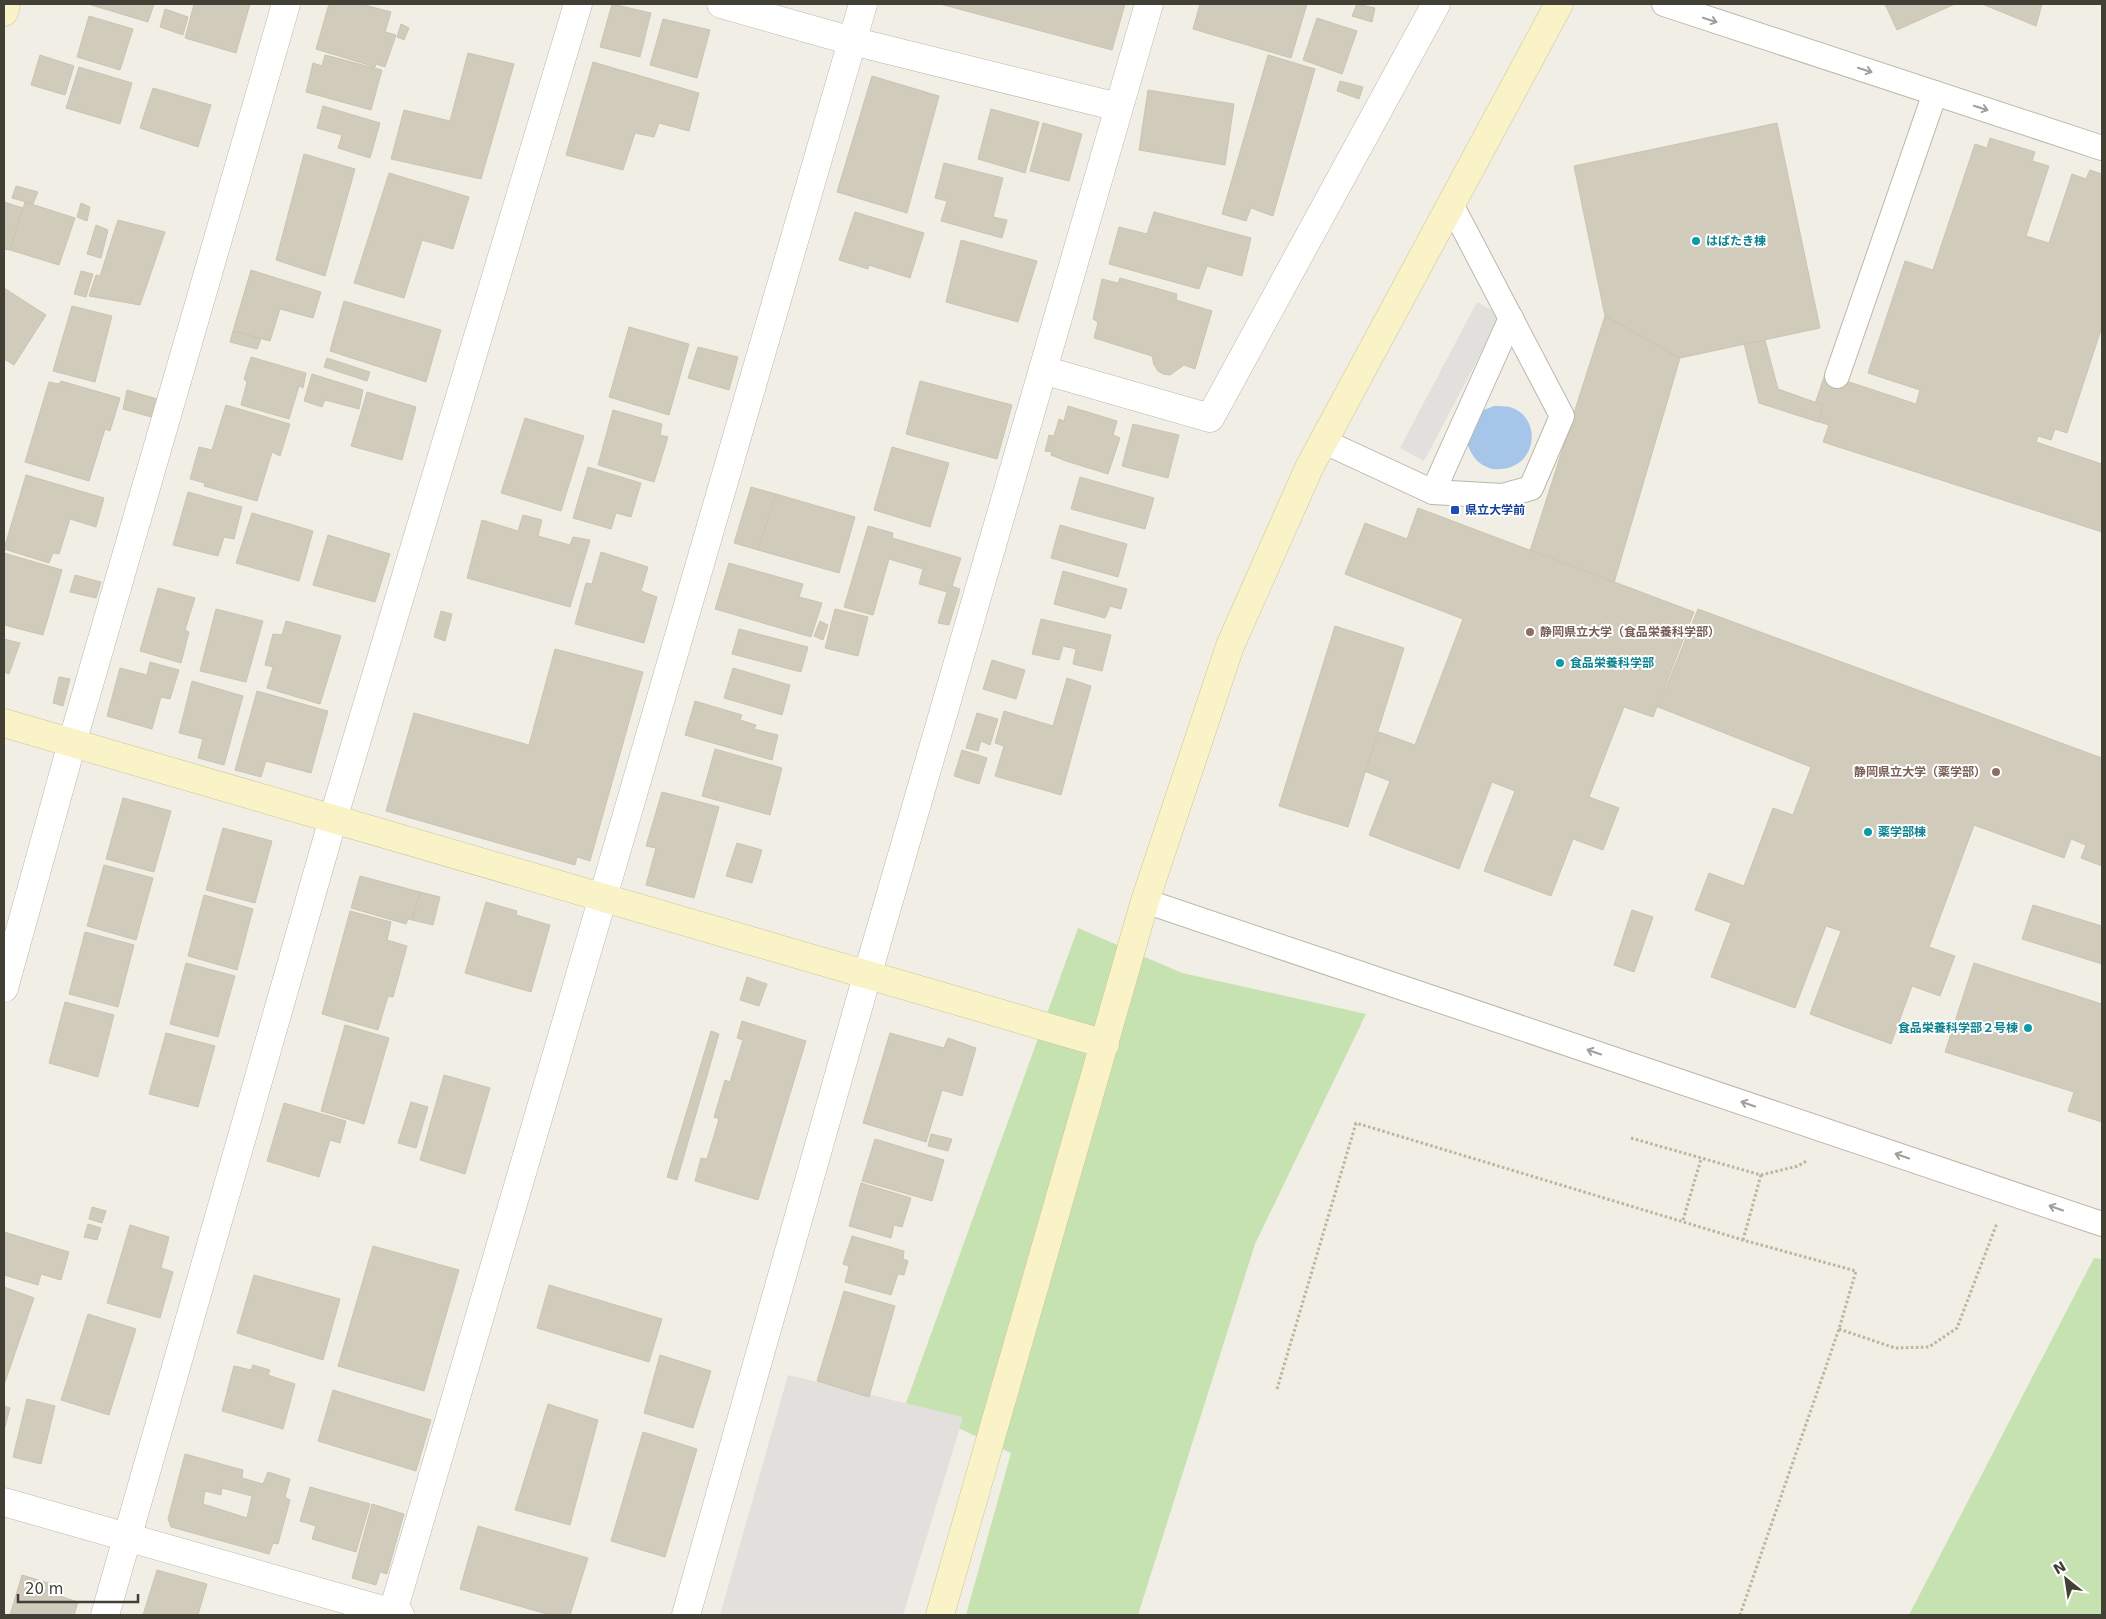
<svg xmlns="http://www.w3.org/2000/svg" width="2106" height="1619" font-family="'DejaVu Sans','Noto Sans JP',sans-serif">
<rect width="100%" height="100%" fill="#f1eee5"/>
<g fill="#c6e2b1">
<polygon points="1078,928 1182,973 1366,1014 1255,1244 1138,1615 966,1615 1011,1453 906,1403"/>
<polygon points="2094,1258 2102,1259 2102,1615 1909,1615"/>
</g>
<g fill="#e2e0dd">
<polygon points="1477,302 1501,315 1424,461 1400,448"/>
<polygon points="788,1375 963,1417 903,1615 720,1615"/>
</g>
<path fill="#a6c6e9" d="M1494,406C1499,406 1505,406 1510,407C1544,417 1538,473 1493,469C1487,468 1478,463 1474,457C1471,453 1469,448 1467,443L1479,412Z"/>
<g fill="#d1cbbc" stroke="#cbc4af" fill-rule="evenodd">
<polygon points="88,4 154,4 148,22"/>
<polygon points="194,4 250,4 236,53 185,38"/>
<polygon points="329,4 361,4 391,12 385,32 396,35 385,67 376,64 375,67 316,49"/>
<polygon points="612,4 651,13 640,57 600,47"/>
<polygon points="940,4 1125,4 1112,50"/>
<polygon points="1200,4 1307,4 1291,58 1193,29"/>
<polygon points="1357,4 1375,8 1372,22 1352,16"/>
<polygon points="1885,4 1955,4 1897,30"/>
<polygon points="1982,4 2042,4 2036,26"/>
<polygon points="165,9 188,17 183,35 160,27"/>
<polygon points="89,16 133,29 120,70 77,57"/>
<polygon points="1317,18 1357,31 1342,74 1303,60"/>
<polygon points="663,19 710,30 697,78 650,65"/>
<polygon points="401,24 409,28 404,40 397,37"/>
<polygon points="468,53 514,64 481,179 391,159 404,110 450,121"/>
<polygon points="40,55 74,66 65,95 31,85"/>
<polygon points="325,55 382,70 371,110 306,92 313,63 322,66"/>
<polygon points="1268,55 1315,69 1273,216 1251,208 1246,221 1222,214"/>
<polygon points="593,62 699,93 689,131 659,123 654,137 635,133 623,170 566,155"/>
<polygon points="79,67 132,83 120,124 66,108"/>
<polygon points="872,76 939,96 907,213 837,192"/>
<polygon points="1340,81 1363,87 1359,99 1337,91"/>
<polygon points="153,88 211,105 198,147 140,128"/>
<polygon points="1148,90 1234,104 1225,165 1139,150"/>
<polygon points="323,106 380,123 370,158 338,148 342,135 317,128"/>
<polygon points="991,109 1039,122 1025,173 978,159"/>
<polygon points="1043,123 1082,134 1069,181 1030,171"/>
<polygon points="1777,123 1820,328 1680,358 1605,316 1574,166"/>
<polygon points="1990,138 2035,152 2032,161 2049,166 2026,236 2049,243 2072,174 2086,179 2090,170 2102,174 2102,327 2067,433 2055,429 2051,440 2038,436 2036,442 2102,464 2102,532 1823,442 1829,425 1810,419 1825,374 1916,404 1920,390 1868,373 1905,261 1933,270 1975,144 1987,148"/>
<polygon points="304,154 355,169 325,276 276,260"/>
<polygon points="944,163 1003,178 993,217 1007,220 1002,238 941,221 947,201 935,198"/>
<polygon points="389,173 469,197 453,249 422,240 404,298 354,283"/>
<polygon points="16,186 38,192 33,204 12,198"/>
<polygon points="4,202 23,208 10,250 4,249"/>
<polygon points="25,202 75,218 59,265 10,250"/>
<polygon points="81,203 90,207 87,221 77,217"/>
<polygon points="855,212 924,233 910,278 869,265 868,269 839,260"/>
<polygon points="1154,212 1251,238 1242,276 1207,266 1199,289 1109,264 1119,227 1147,234"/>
<polygon points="118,220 165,232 140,305 89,296 96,275 100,276"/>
<polygon points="96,225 108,230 101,258 87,254"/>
<polygon points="961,240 1037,261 1018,322 946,302"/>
<polygon points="251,270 321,292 313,318 280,309 270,341 233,331"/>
<polygon points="81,271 93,274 86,297 74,294"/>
<polygon points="1120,278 1177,294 1176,300 1212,311 1195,369 1184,365 1170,375 1163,374 1158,371 1154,365 1152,356 1094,338 1098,322 1093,319 1102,279 1118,283"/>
<polygon points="4,288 46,315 14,365 4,359"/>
<polygon points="344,301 441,330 426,382 330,351"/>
<polygon points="72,306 112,316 95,382 53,371"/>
<polygon points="1605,316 1680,358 1614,583 1530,551"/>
<polygon points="629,327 689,344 669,415 609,397"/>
<polygon points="233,331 261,339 257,349 230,342"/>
<polygon points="1765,340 1778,389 1823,405 1818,422 1759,403 1744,344"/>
<polygon points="698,347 738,357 729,390 688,378"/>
<polygon points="251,357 306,373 303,388 299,386 289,419 241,405 247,382 244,379"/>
<polygon points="327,358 370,372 367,381 324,367"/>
<polygon points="312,374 363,390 359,409 325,400 322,407 304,401"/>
<polygon points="61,381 120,398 110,431 105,429 89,481 25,462 49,382 59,384"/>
<polygon points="920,381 1012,405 997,459 906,434"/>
<polygon points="127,390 157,399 151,417 123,409"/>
<polygon points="367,392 416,407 402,460 351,446"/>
<polygon points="226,405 290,424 280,456 272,452 257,501 204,486 205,483 190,479 199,447 212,450"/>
<polygon points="1068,406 1117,421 1113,435 1120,438 1108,474 1066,461 1051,455 1052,452 1045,451 1049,435 1054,436 1059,419 1064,421"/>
<polygon points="613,410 662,424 660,435 668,437 654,482 598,465"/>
<polygon points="525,418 584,436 561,511 501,493"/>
<polygon points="1133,424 1179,435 1168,478 1122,466"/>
<polygon points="892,447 949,463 930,527 874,510"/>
<polygon points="588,467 641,483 631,517 616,513 611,529 573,518"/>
<polygon points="26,475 104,498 96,527 70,519 59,554 53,553 49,563 4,549"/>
<polygon points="1080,477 1154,498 1145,529 1071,509"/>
<polygon points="751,487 776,494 758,550 734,543"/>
<polygon points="188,492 242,507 234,539 224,537 218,556 173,545"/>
<polygon points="776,494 855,517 839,573 758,550"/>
<polygon points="1418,508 1694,612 1653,717 1624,707 1589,797 1619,808 1603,850 1573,839 1551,896 1484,871 1515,791 1492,782 1459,869 1369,835 1390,781 1364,771 1379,732 1415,745 1463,619 1345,574 1365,523 1407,539"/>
<polygon points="252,513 313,531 299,581 236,563"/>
<polygon points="523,515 542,520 538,536 570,545 573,537 590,540 570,607 467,578 482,520 518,531"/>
<polygon points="1060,525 1127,544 1118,577 1051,558"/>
<polygon points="868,526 893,533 892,538 961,558 952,586 960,589 949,625 938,623 947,592 919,584 923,569 889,559 873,615 844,607"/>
<polygon points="328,535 390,554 375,602 313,585"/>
<polygon points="601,552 648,567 641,591 657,597 644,643 575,624 586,583 592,584"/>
<polygon points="4,553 62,570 43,635 4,625"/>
<polygon points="729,563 803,584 799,597 822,603 811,637 715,609"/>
<polygon points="1063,571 1127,589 1121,609 1110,606 1105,618 1054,604"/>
<polygon points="75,575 101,582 96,598 70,592"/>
<polygon points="158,588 195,598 185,630 189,632 181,663 140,651"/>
<polygon points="216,609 263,621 246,682 200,671"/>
<polygon points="835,609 868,617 858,656 825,648"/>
<polygon points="1698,609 2102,758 2102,866 2081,858 2086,845 2071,839 2064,858 1974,825 1929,947 1955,956 1940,996 1912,986 1891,1044 1810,1014 1841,931 1826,926 1795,1008 1711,977 1731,923 1695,910 1709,873 1744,886 1773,808 1793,815 1811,767 1658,707"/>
<polygon points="441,611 452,614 445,641 434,637"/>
<polygon points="1041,619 1111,635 1102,671 1073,664 1076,649 1063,646 1059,660 1032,654"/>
<polygon points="286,621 341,636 320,704 267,688 273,667 265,665 273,634 282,635"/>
<polygon points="820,621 828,625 823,640 814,636"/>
<polygon points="1335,626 1404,648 1348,827 1279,806"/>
<polygon points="739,629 808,647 801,672 732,654"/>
<polygon points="4,639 20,643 9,674 4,672"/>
<polygon points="555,649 643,672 590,861 577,857 575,865 386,811 414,713 529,745"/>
<polygon points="992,660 1025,670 1016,699 983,689"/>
<polygon points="150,662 179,670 170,699 161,697 152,729 107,716 120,668 147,675"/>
<polygon points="733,668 790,685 782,715 724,698"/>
<polygon points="59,677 70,679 63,706 53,703"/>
<polygon points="1067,678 1091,686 1061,795 995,776 1004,746 995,743 1004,711 1053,726"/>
<polygon points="192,681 243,696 224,765 198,758 203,739 179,733"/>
<polygon points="257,691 328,711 311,773 266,761 261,777 235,770"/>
<polygon points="695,701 742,715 740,720 756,725 754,729 778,735 772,760 685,735"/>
<polygon points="977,713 998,719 990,745 981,741 978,751 966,748"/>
<polygon points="715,749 782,768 770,815 702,796"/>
<polygon points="962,750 987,758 979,784 954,776"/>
<polygon points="662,792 719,807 694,898 646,885 656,848 646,846"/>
<polygon points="123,798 171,811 154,872 106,859"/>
<polygon points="223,828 272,841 255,903 206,890"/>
<polygon points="737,843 762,850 752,883 726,876"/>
<polygon points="104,865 153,878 136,940 87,926"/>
<polygon points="360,876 420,892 412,920 408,919 406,924 351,908"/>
<polygon points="420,892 440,897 433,925 412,920"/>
<polygon points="204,895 253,909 237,970 188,956"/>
<polygon points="486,902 517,911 516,915 550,925 531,992 465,973"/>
<polygon points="2033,905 2102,926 2102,964 2022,939"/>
<polygon points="1632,910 1653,917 1634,972 1614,965"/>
<polygon points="350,911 391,922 387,940 407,946 393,997 388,996 378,1030 322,1014"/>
<polygon points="85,932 134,945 118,1007 69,994"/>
<polygon points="186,963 235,976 218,1037 170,1024"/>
<polygon points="1974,963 2102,1004 2102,1122 2068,1111 2074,1092 1945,1052"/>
<polygon points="747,977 767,984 759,1006 740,1000"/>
<polygon points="65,1002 114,1015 98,1077 49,1063"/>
<polygon points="742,1021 806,1041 758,1200 695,1181 701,1158 707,1159 719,1119 714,1117 725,1080 730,1082 743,1040 737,1038"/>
<polygon points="345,1025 389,1038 364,1124 321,1111"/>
<polygon points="711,1031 719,1034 677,1180 667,1177"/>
<polygon points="166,1033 215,1046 198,1107 149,1094"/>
<polygon points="890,1033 944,1048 948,1038 976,1048 962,1096 942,1090 926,1142 863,1123"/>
<polygon points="444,1075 490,1088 465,1174 420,1160"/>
<polygon points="411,1102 428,1107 416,1148 398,1143"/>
<polygon points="284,1103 346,1121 340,1143 330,1140 319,1177 267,1161"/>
<polygon points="931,1134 952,1139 948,1151 928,1146"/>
<polygon points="875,1139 944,1160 932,1201 862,1181"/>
<polygon points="861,1183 911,1198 902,1227 894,1225 891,1238 849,1226"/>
<polygon points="92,1207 106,1211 102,1223 89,1219"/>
<polygon points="88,1224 101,1228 97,1240 84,1237"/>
<polygon points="130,1225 169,1237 161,1268 173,1272 160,1318 107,1303"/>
<polygon points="4,1232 69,1252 61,1280 41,1274 38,1285 4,1275"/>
<polygon points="852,1236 904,1251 903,1259 908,1261 904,1275 898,1274 891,1295 845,1282 849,1266 843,1264"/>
<polygon points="373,1246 459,1270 424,1391 338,1366"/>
<polygon points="254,1275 340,1299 323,1360 237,1333"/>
<polygon points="549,1285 662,1319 649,1362 537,1328"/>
<polygon points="4,1287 34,1298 5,1382 4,1381"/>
<polygon points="844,1291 895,1306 869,1397 817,1381"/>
<polygon points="88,1314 136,1329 109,1415 61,1400"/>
<polygon points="660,1355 711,1371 693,1428 644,1413"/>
<polygon points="253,1365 270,1370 268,1375 295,1384 283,1429 222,1411 234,1366 251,1370"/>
<polygon points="333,1390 431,1420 416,1471 318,1441"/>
<polygon points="27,1399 55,1406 41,1464 13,1457"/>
<polygon points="548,1404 598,1420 570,1525 515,1510"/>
<polygon points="4,1406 10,1408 4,1430"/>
<polygon points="643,1432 697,1449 665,1557 611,1541"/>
<path d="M185,1454L243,1470L242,1478L263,1484L268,1472L290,1479L285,1497L290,1500L278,1544L273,1543L269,1554L171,1527L168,1519ZM222,1488L252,1496L247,1518L203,1504L205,1491L221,1495Z"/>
<polygon points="310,1487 370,1504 356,1552 312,1539 316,1526 300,1521"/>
<polygon points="372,1504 404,1514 387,1574 380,1572 376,1585 352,1578"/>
<polygon points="478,1526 588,1558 570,1615 550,1615 460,1589"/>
<polygon points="157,1570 207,1584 198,1615 143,1615"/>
<polygon points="22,1575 58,1586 57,1595 78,1602 74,1615 10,1615"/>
</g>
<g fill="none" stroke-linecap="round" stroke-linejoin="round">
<g stroke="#bbb7a9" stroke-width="26">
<g id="lane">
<polyline points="1664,4 2102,148"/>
<polyline points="1837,376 1935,93"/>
<polyline points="1325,442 1433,492 1502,496 1531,488 1562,416 1452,206"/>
<polyline points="1433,492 1511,318"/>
<polyline points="1145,901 2102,1224"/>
</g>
</g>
<g stroke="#bbb7a9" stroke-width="29">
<g id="street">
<polyline points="721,4 852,41 1118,107"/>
<polyline points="1043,370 1210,418 1436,4"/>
<polyline points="4,988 72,743 286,4"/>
<polyline points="4,1502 400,1615"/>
<polyline points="105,1615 333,819 578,4"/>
<polyline points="392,1615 603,897 863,4"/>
<polyline points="686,1615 867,976 1149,4"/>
</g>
</g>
<g stroke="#cdc498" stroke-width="29">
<g id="secondary">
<polyline points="4,12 6,4"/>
<polyline points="4,723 1105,1044"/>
<polyline points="940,1615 1145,901 1230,646 1309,468 1559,4"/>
</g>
</g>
<g stroke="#bcb49b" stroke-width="3" stroke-dasharray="2.5 2.5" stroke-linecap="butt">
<polyline points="1631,1138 1761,1175 1798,1166 1808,1160"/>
<polyline points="1683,1220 1701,1159"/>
<polyline points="1743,1240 1761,1175"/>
<polyline points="1839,1329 1895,1348 1929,1347 1957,1328 1997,1223"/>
<polyline points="1277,1389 1356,1123 1743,1240 1856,1271 1839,1329 1740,1615"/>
</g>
<use href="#lane" stroke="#fff" stroke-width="24"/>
<use href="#street" stroke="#fff" stroke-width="28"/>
<use href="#secondary" stroke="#f9f3c7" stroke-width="28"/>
</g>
<defs><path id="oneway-shaft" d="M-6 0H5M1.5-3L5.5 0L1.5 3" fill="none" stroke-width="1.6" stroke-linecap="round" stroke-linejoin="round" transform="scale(1.25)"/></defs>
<g stroke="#a09f9a">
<use href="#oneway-shaft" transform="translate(1710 20) rotate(18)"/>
<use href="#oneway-shaft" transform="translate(1865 70) rotate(18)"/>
<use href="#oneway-shaft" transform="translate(1981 108) rotate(18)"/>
<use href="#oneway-shaft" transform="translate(1594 1052) rotate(-161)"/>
<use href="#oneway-shaft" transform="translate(1748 1104) rotate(-161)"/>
<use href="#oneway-shaft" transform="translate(1902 1156) rotate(-161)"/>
<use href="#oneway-shaft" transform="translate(2056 1208) rotate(-161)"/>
</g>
<g fill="#0f9aa8" stroke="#fff" stroke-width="2">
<circle cx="1696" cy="241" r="5"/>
<circle cx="1560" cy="663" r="5"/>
<circle cx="1868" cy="832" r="5"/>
<circle cx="2028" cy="1028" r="5"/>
</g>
<rect fill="#1a4fb4" stroke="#fff" stroke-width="2" x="1450" y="505" width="10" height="10" rx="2.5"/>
<g fill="#8d6e63" stroke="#fff" stroke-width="2">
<circle cx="1530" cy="632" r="5"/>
<circle cx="1996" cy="772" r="5"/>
</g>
<g text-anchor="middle" stroke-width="4" stroke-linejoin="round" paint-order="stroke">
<g font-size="12" font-weight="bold" fill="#0d838f" stroke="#fff" text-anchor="start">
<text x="1706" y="245">はばたき棟</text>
<text x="1570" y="667">食品栄養科学部</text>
<text x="1878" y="836">薬学部棟</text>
<text x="2018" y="1032" text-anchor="end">食品栄養科学部２号棟</text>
</g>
<g font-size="12" font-weight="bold" fill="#164399" stroke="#fff" text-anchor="start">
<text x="1465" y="514">県立大学前</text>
</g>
<g font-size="12" font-weight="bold" fill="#785e54" stroke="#fff" text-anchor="start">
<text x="1540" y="636">静岡県立大学（食品栄養科学部）</text>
<text x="1986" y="776" text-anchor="end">静岡県立大学（薬学部）</text>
</g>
</g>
<rect width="2106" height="1619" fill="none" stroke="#423f35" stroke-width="10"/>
<g transform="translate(2066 1579) rotate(330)" stroke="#ffffff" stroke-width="4" paint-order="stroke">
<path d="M0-4L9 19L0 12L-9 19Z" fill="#423f35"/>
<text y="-8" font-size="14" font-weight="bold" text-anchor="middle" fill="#423f35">N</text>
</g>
<path d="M18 1594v8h120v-8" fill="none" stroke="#423f35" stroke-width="2.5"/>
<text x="25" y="1594" font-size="15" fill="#423f35" stroke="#ffffff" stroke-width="4" paint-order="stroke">20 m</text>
</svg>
